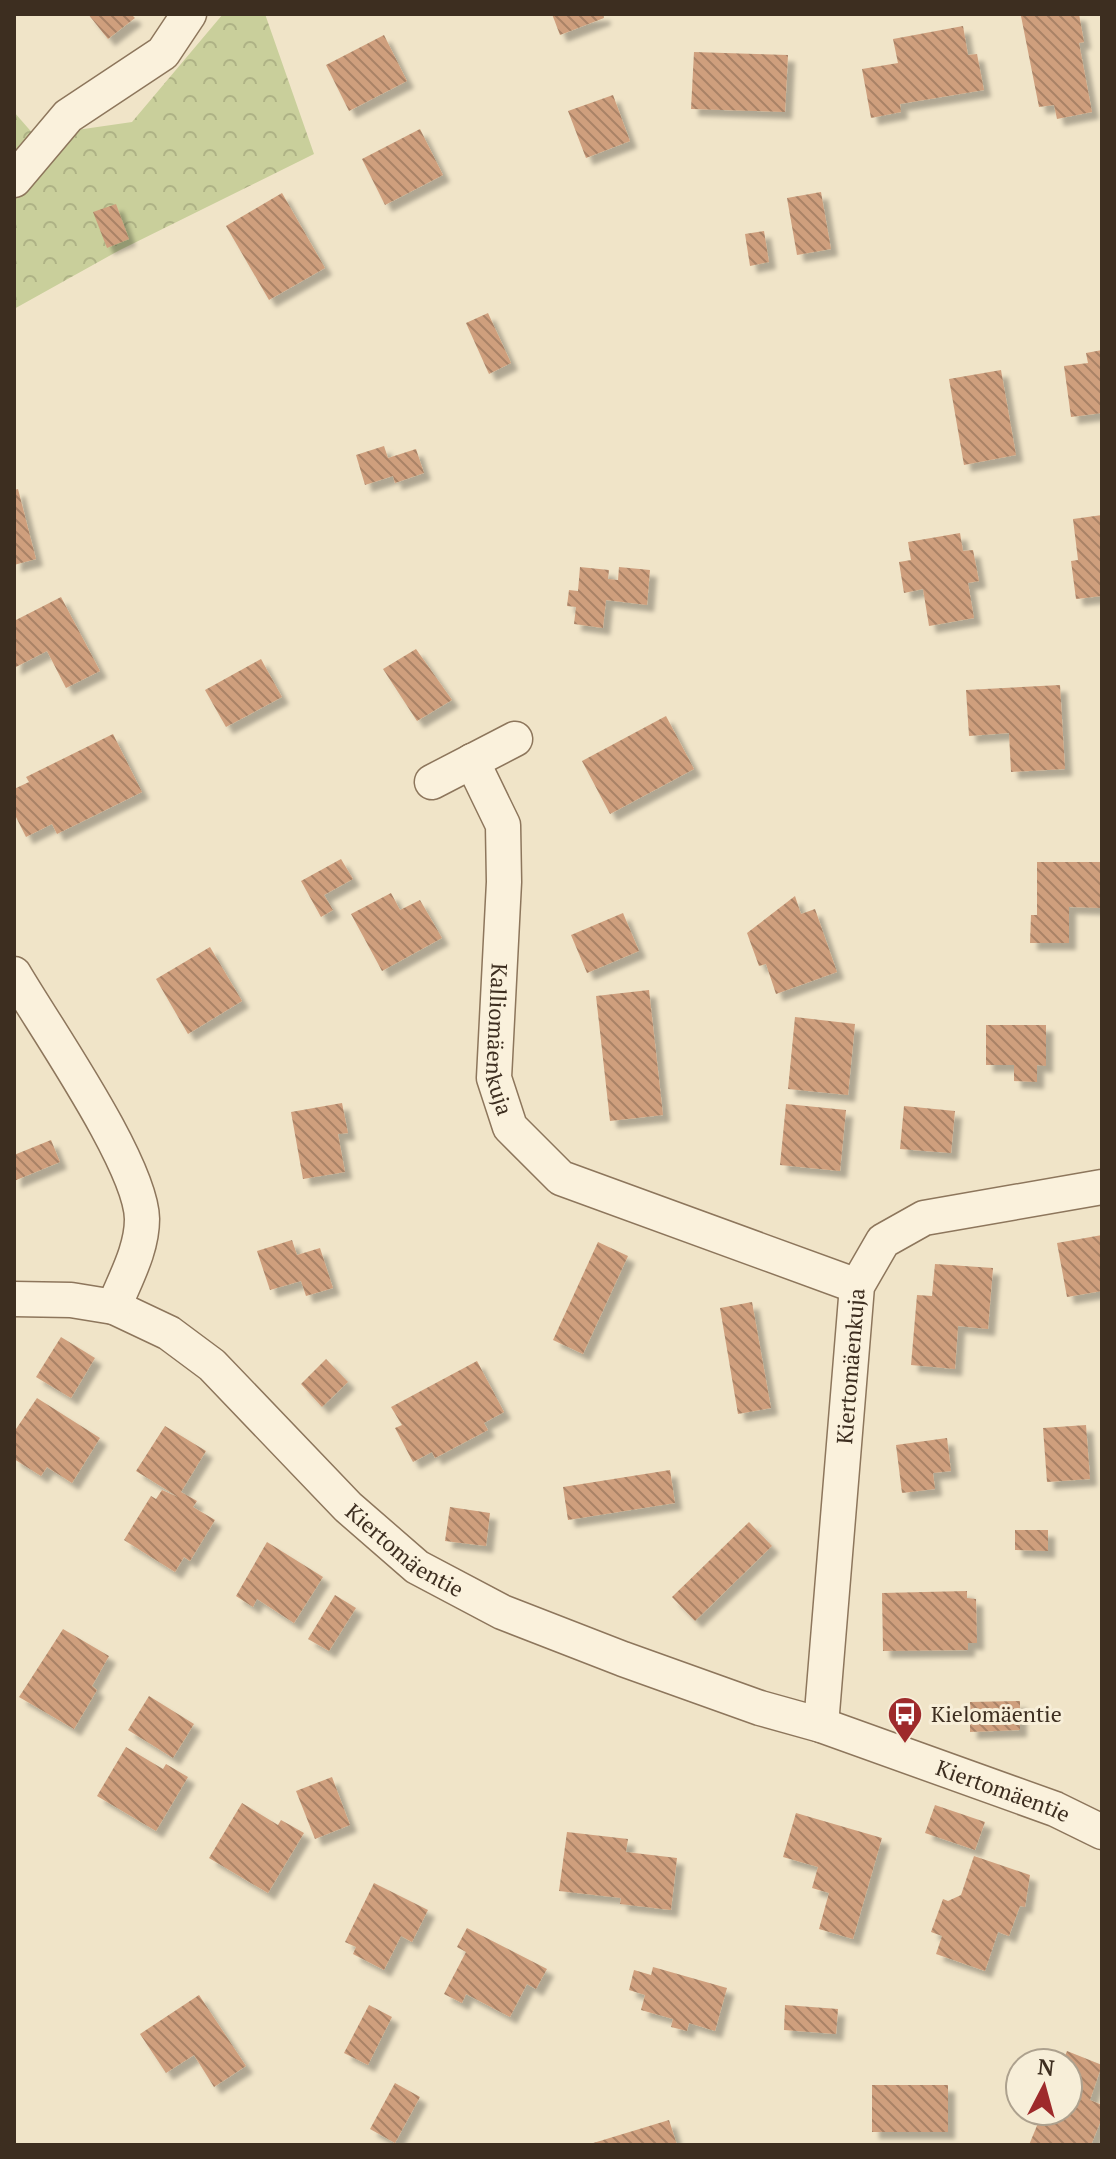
<svg xmlns="http://www.w3.org/2000/svg" width="1116" height="2159" font-family="'PT Serif',serif">
<defs>
<pattern id="forest-crowns" width="20" height="18" patternUnits="userSpaceOnUse" patternTransform="scale(2)"><rect width="20" height="18" fill="#c9cf9b"/><path d="M2 6a3 3 0 1 1 6 0M12 15a3 3 0 1 1 6 0" fill="none" stroke="#aeb285"/></pattern>
<pattern id="building-back-hatch" width="6" height="6" patternUnits="userSpaceOnUse" patternTransform="scale(2)"><rect width="6" height="6" fill="#cf9f7d"/><path d="M-1 5l2 2M0 0l6 6M5-1l2 2" fill="none" stroke="#a98266"/></pattern>
<filter id="shadow"><feDropShadow dx="7" dy="7" stdDeviation="2" flood-color="#0004"/></filter>
</defs>
<rect width="100%" height="100%" fill="#f0e4c8"/>
<polygon fill="url(#forest-crowns)" points="223,14 265,14 314,154 118,251 14,309 14,112 35,136 132,122"/>
<g fill="url(#building-back-hatch)" filter="url(#shadow)">
<polygon points="88,14 131,14 135,18 108,39"/>
<polygon points="552,14 603,14 604,18 560,35"/>
<polygon points="1031,14 1079,14 1084,42 1079,43 1092,112 1057,119 1054,105 1039,107 1021,16"/>
<polygon points="963,26 968,55 977,54 984,90 900,104 901,112 871,118 862,69 898,63 893,39"/>
<polygon points="384,35 407,81 349,111 326,65"/>
<polygon points="694,52 788,55 785,112 691,109"/>
<polygon points="613,95 630,141 586,158 568,111"/>
<polygon points="420,129 443,175 385,205 362,159"/>
<polygon points="821,192 831,249 797,255 787,198"/>
<polygon points="282,193 325,268 269,300 226,226"/>
<polygon points="116,204 129,239 107,248 93,212"/>
<polygon points="764,231 769,262 750,266 745,234"/>
<polygon points="488,313 511,363 489,374 466,323"/>
<polygon points="1102,350 1102,413 1071,417 1064,366 1088,363 1086,353"/>
<polygon points="1001,370 1016,455 964,465 949,379"/>
<polygon points="384,446 388,458 416,449 424,473 395,483 393,476 365,485 356,455"/>
<polygon points="18,489 36,559 14,565 14,490"/>
<polygon points="1102,515 1102,596 1076,599 1071,561 1078,560 1073,519"/>
<polygon points="960,533 963,551 973,550 979,581 968,583 974,618 929,626 923,589 904,593 899,562 911,560 908,542"/>
<polygon points="580,567 609,570 608,579 618,580 619,567 650,570 647,605 606,600 603,628 574,624 576,607 567,606 569,590 578,591"/>
<polygon points="61,597 100,671 66,688 47,651 14,668 14,621"/>
<polygon points="416,649 452,700 417,721 383,669"/>
<polygon points="261,659 282,697 226,727 205,690"/>
<polygon points="1060,685 1065,769 1011,772 1009,733 969,736 966,690"/>
<polygon points="666,716 694,769 610,814 582,761"/>
<polygon points="113,734 142,792 57,834 52,824 26,837 14,813 14,789 29,782 26,777"/>
<polygon points="341,859 353,879 324,895 333,910 321,917 301,881"/>
<polygon points="1037,862 1102,862 1102,908 1069,907 1069,943 1030,943 1031,915 1037,915"/>
<polygon points="391,893 400,910 420,900 442,938 382,971 351,914"/>
<polygon points="795,896 801,914 815,909 837,972 776,994 766,964 759,966 747,933"/>
<polygon points="623,913 639,951 587,973 571,935"/>
<polygon points="210,947 242,1001 188,1034 156,979"/>
<polygon points="649,990 663,1115 610,1121 596,996"/>
<polygon points="795,1017 855,1024 848,1095 788,1089"/>
<polygon points="986,1025 1046,1025 1046,1066 1037,1065 1037,1082 1014,1081 1014,1065 986,1065"/>
<polygon points="342,1103 348,1133 338,1134 345,1172 303,1179 291,1112"/>
<polygon points="786,1104 846,1110 840,1171 780,1165"/>
<polygon points="904,1106 955,1111 951,1153 900,1149"/>
<polygon points="51,1140 60,1162 14,1181 14,1155"/>
<polygon points="1102,1235 1102,1291 1067,1297 1057,1243"/>
<polygon points="292,1240 297,1255 320,1248 333,1288 306,1296 301,1281 270,1290 257,1251"/>
<polygon points="598,1242 628,1256 583,1354 553,1340"/>
<polygon points="935,1264 993,1268 988,1329 958,1326 955,1369 911,1365 917,1295 932,1296"/>
<polygon points="752,1302 771,1408 738,1414 720,1308"/>
<polygon points="61,1337 95,1358 71,1398 36,1377"/>
<polygon points="326,1359 348,1382 322,1407 301,1384"/>
<polygon points="477,1361 504,1412 484,1423 488,1430 435,1458 432,1452 413,1462 395,1428 402,1425 391,1407"/>
<polygon points="37,1398 100,1438 72,1483 47,1467 41,1476 14,1459 14,1432"/>
<polygon points="1086,1425 1090,1479 1047,1482 1043,1428"/>
<polygon points="165,1426 206,1451 181,1492 197,1501 193,1507 215,1520 190,1561 184,1557 175,1572 124,1540 151,1496 156,1499 162,1490 178,1497 136,1471"/>
<polygon points="947,1438 951,1471 933,1473 935,1489 902,1493 896,1445"/>
<polygon points="670,1470 675,1503 568,1520 563,1487"/>
<polygon points="450,1507 490,1513 486,1546 445,1541"/>
<polygon points="749,1522 772,1546 695,1621 672,1597"/>
<polygon points="1015,1530 1048,1530 1048,1551 1015,1550"/>
<polygon points="267,1542 323,1577 294,1623 257,1599 253,1607 236,1596"/>
<polygon points="967,1591 967,1598 976,1599 977,1643 968,1643 968,1650 883,1651 882,1593"/>
<polygon points="335,1595 356,1608 329,1651 308,1639"/>
<polygon points="63,1629 109,1656 92,1686 97,1690 74,1729 19,1697"/>
<polygon points="149,1696 194,1724 173,1758 128,1730"/>
<polygon points="1020,1701 1020,1730 970,1732 970,1702"/>
<polygon points="126,1747 163,1769 166,1764 188,1777 156,1831 97,1796"/>
<polygon points="332,1777 350,1825 315,1839 296,1791"/>
<polygon points="242,1803 278,1825 281,1820 304,1833 268,1893 209,1858"/>
<polygon points="935,1805 985,1822 975,1850 925,1833"/>
<polygon points="796,1813 882,1838 853,1939 819,1929 829,1893 812,1888 818,1867 783,1857"/>
<polygon points="567,1832 628,1839 626,1852 677,1858 671,1910 620,1904 621,1898 559,1891"/>
<polygon points="974,1856 1030,1875 1025,1907 1020,1906 1009,1936 998,1932 985,1971 936,1954 942,1936 931,1932 943,1899 948,1901 961,1895"/>
<polygon points="374,1883 428,1910 412,1942 401,1936 384,1970 353,1954 356,1947 345,1942"/>
<polygon points="467,1928 547,1969 536,1989 527,1984 510,2017 466,1994 462,2003 444,1994 466,1952 457,1947"/>
<polygon points="653,1967 727,1988 715,2031 689,2023 687,2031 671,2027 673,2019 641,2010 645,1995 629,1990 634,1970 651,1975"/>
<polygon points="199,1995 246,2066 214,2087 194,2055 166,2073 140,2034"/>
<polygon points="369,2005 392,2017 368,2065 344,2053"/>
<polygon points="785,2005 838,2009 836,2034 784,2030"/>
<polygon points="1067,2051 1102,2065 1090,2100 1102,2105 1102,2118 1091,2145 1029,2145 1043,2111 1068,2111 1068,2063 1062,2063"/>
<polygon points="395,2083 420,2097 395,2143 370,2129"/>
<rect x="872" y="2085" width="76" height="47"/>
<polygon points="669,2120 677,2145 590,2145 590,2144"/>
</g>
<g fill="none" stroke-linecap="round" stroke-linejoin="round">
<g stroke="#8d765c" stroke-width="37">
<g id="minor">
<polyline points="14,180 68,116 163,53 189,14"/>
<path id="s1" d="M472,761L503,825L504,882L494,1078L510,1127L561,1178L857,1286"/>
<polyline points="432,782 515,739"/>
<path id="s2" d="M14,974C45,1027 141,1164 142,1219C142,1250 125,1279 114,1307L169,1333L212,1365L348,1507L417,1567L502,1612L623,1659L760,1708L821,1725L1055,1809L1102,1832"/>
<polyline points="14,1299 71,1300 114,1307"/>
<path id="s3" d="M821,1725L857,1286L883,1241L924,1218L1102,1187"/>
</g>
</g>
<use href="#minor" stroke="#faf1dc" stroke-width="34"/>
</g>
<defs>
<g id="bus-pin" transform="scale(1.8)"><path d="M0 17L-7.5 6A9.5 9.5 0 1 1 7.5 6Z" fill="#9e2a2b" stroke="#f7eed8"/><path d="M-5-6H5V4H4V6H2V4H-2V6H-4V4H-5ZM-3.5-4V0h7V-4ZM-3.5 1.2v1.5H-2V1.2ZM2 1.2v1.5H3.5V1.2Z" fill="#fff"/></g>
</defs>
<g fill-rule="evenodd">
<use href="#bus-pin" x="905" y="1714"/>
</g>
<g text-anchor="middle" stroke-width="6" stroke-linejoin="round" paint-order="stroke">
<g font-size="22" fill="#3d2e20" stroke="#f7eed8">
<text dy="8" stroke="none"><textPath href="#s1" startOffset="286">Kalliomäenkuja</textPath></text>
<text dy="8" stroke="none"><textPath href="#s3" startOffset="360">Kiertomäenkuja</textPath></text>
<text dy="8" stroke="none"><textPath href="#s2" startOffset="754">Kiertomäentie</textPath></text>
<text dy="8" stroke="none"><textPath href="#s2" startOffset="1402">Kiertomäentie</textPath></text>
</g>
<g font-size="22" fill="#3d2e20" stroke="#f7eed8" text-anchor="start">
<text x="931" y="1722">Kielomäentie</text>
</g>
</g>
<rect width="1116" height="2159" fill="none" stroke="#3d2e20" stroke-width="32"/>
<g transform="translate(1044 2087) rotate(6)"><circle r="38" fill="#f7eed8" stroke="#ada18e" stroke-width="2"/>
<path d="M0-6L14 30L0 20L-14 30Z" fill="#9e2a2b"/>
<text y="-12" font-size="22" font-weight="bold" text-anchor="middle" fill="#3d2e20">N</text>
</g>
</svg>
